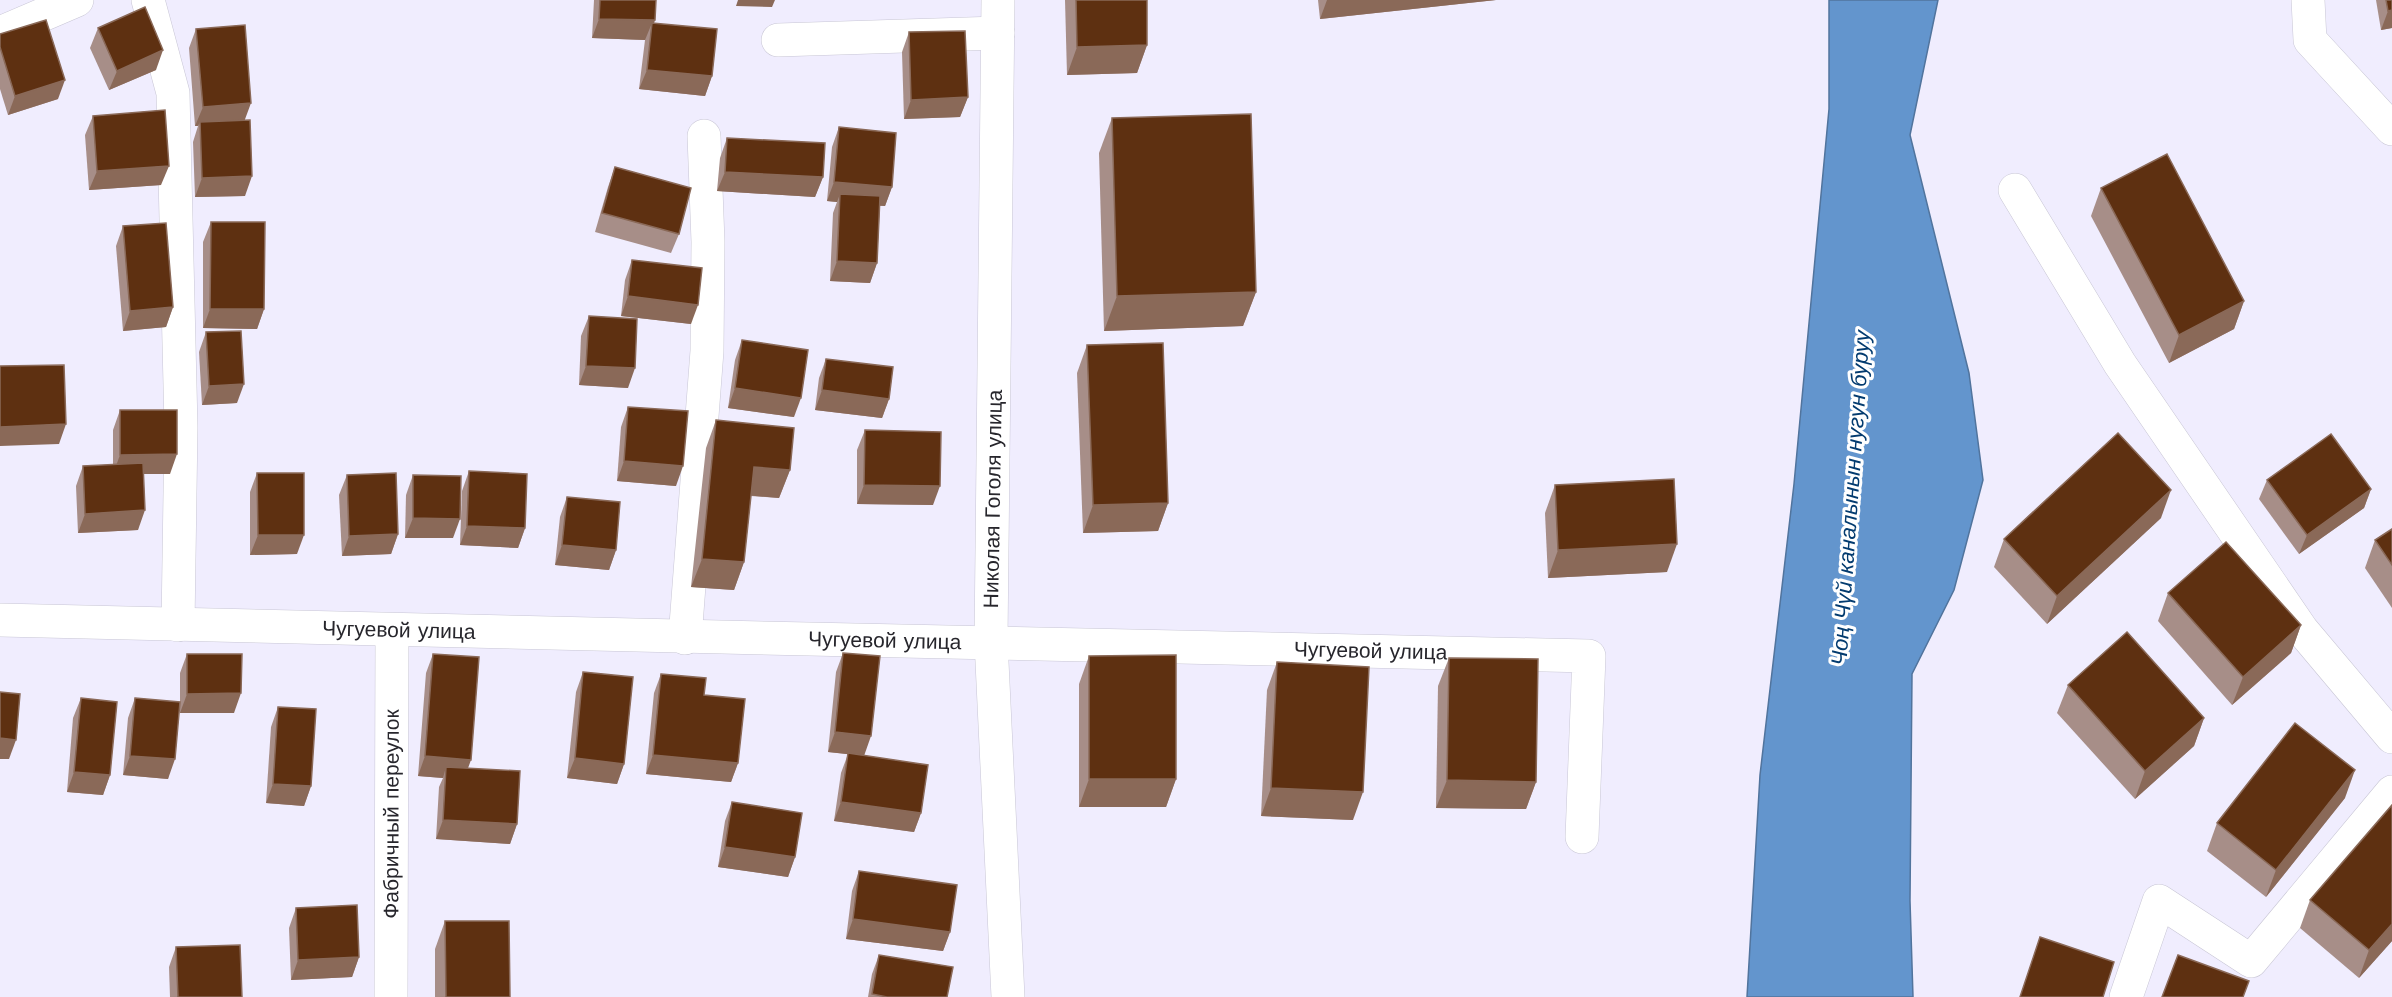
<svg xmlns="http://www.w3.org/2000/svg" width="2392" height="997" font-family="'Work Sans',sans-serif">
<rect width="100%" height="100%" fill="#f0edfe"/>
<polygon fill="#6395cd" stroke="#51749d" stroke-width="1.5" points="1829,0 1938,0 1910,135 1969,373 1983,480 1954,590 1912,674 1910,901 1913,997 1747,997 1760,775 1794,484 1829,109"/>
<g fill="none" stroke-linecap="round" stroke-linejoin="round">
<g stroke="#c8c6d5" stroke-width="34">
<g id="minor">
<polyline points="148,0 173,93 181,427 178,625"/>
<polyline points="998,0 991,641 1008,997"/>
<polyline points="2308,0 2310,40 2392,129"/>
<polyline points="0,33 77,0"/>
<polyline points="778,40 998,33"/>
<polyline points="2015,190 2120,364 2302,630 2392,737"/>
<path id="s1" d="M0,620C530,635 1059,643 1589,656L1582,837"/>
<polyline points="685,638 707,351 708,242 704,136"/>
<path id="s2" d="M391,997L392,631"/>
<polyline points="2126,997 2159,901 2251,961 2392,792"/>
</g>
</g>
<use href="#minor" stroke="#fff" stroke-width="33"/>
</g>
<g fill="#a78e88">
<polygon points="594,0 656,0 654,23 712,76 705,96 639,89 645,40 592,38"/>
<polygon points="1065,0 1147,0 1147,45 1137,73 1067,75"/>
<polygon points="1318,0 1496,0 1320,19"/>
<polygon points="2376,0 2392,0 2392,28 2381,30"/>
<polygon points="98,28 156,70 109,90 90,48"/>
<polygon points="196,29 245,120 245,196 195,197 193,142 198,126 195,126 189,48"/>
<polygon points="909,32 968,97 960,117 904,119 902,52"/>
<polygon points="0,34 58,99 8,115 0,89"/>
<polygon points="93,116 161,185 89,190 85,135"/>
<polygon points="1112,118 1256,292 1243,326 1104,331 1099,153"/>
<polygon points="839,127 892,187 885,206 880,206 877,263 870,283 830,281 833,213 837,202 827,201 832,147"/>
<polygon points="727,138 823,177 815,197 717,191 720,158"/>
<polygon points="615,167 679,234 671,253 595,232 608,187"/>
<polygon points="2101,188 2244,301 2234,329 2169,363 2091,216"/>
<polygon points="211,222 264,309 257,329 203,328 203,242"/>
<polygon points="123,226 173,307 166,327 123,331 116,246"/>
<polygon points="632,260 691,324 621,316 625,280"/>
<polygon points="589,316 628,388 579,385 581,336"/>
<polygon points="206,332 237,403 202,405 199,352"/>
<polygon points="742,340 794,417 728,408 735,360"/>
<polygon points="1087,345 1168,503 1158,531 1083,533 1077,373"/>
<polygon points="826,359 889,399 882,418 815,410 819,378"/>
<polygon points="628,407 676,486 617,481 621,427"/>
<polygon points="120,410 170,474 143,474 138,530 78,533 76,486 83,466 113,465 113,430"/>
<polygon points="716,420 790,470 779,498 751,496 744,562 734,590 691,587 706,448"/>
<polygon points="865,430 933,505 857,504 857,450"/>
<polygon points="469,471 525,528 518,548 460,545 462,491"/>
<polygon points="257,473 297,554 250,555 250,492"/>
<polygon points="347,475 398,534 391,554 342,556 339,495"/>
<polygon points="413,475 453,538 405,538 406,495"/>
<polygon points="2267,480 2371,489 2364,508 2299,554 2259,499"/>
<polygon points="1555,485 1667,572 1548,578 1545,513"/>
<polygon points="567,497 616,550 609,570 555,565 560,517"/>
<polygon points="2161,518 2047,624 1994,567 2004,539"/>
<polygon points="2392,529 2392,608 2365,568 2375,540"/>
<polygon points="2168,593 2301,625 2291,653 2232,705 2158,621"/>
<polygon points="843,653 864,755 921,813 914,832 834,821 841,773 848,754 828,752 836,672"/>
<polygon points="187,654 234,713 180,713 180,703 168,779 123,775 128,718 135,698 180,702 180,673"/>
<polygon points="433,654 468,768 517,824 510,844 436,839 439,787 443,778 418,776 426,673"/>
<polygon points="1089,656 1176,779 1166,807 1079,807 1079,684"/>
<polygon points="1449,658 1536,782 1526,809 1436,808 1438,686"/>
<polygon points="1277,662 1353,820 1261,816 1267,690"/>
<polygon points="583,672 624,764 617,784 567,778 576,692"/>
<polygon points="661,674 704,695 738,763 731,782 646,774 654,693"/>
<polygon points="2068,685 2204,718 2194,746 2135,799 2057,713"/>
<polygon points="81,698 110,775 103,795 67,792 73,718"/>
<polygon points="278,707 311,786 304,806 266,803 271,727"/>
<polygon points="2345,798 2266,897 2207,851 2217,823"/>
<polygon points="732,802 795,857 788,877 718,867 725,821"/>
<polygon points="2392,805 2392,941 2359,978 2300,928 2310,900"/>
<polygon points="859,871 950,932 943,951 846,939 852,891"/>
<polygon points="296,908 359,957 352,977 291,980 289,928"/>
<polygon points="445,921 510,997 435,997 435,949"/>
<polygon points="176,947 242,997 170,997 169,967"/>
<polygon points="879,955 947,997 868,997 872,974"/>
</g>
<g fill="#8a6958">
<polygon points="738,0 775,0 772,7 736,6"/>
<polygon points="1327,0 1496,0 1320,19"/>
<polygon points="2392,10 2392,28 2381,30 2388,11"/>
<polygon points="599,19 655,20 651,33 652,23 645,40 592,38"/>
<polygon points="1147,45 1137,73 1067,75 1077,47"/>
<polygon points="163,50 156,70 109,90 117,71"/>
<polygon points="647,70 712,76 705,96 639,89"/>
<polygon points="65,80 58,99 8,115 15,96"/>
<polygon points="968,97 960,117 904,119 911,100"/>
<polygon points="251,103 244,122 200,122 198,126 195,126 203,107"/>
<polygon points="169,166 161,185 89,190 97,171"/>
<polygon points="725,172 823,177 815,197 717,191"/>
<polygon points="252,176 245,196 195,197 202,178"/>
<polygon points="834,182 892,187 885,206 839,202 840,194 837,202 827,201"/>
<polygon points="837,261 877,263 870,283 830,281"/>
<polygon points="1256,292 1243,326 1104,331 1117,296"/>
<polygon points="628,296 698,305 691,324 621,316"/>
<polygon points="2244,301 2234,329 2169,363 2179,335"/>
<polygon points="173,307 166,327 123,331 130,311"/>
<polygon points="210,309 264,309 257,329 203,328"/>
<polygon points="586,366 635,368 628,388 579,385"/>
<polygon points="244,384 237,403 202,405 209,386"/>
<polygon points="735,388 801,398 794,417 728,408"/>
<polygon points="822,390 889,399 882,418 815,410"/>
<polygon points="66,424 59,444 0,446 0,427"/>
<polygon points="177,454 170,474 113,474 120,455"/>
<polygon points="624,461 683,466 676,486 617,481"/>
<polygon points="754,467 790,470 779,498 744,495"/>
<polygon points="864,485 940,486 933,505 857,504"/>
<polygon points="2371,489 2364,508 2299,554 2307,535"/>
<polygon points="2171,490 2161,518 2047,624 2057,596"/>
<polygon points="1168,503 1158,531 1083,533 1093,505"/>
<polygon points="145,510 138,530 78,533 85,514"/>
<polygon points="413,518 460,519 453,538 405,538"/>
<polygon points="467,526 525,528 518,548 460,545"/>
<polygon points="398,534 391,554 342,556 349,536"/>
<polygon points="258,535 304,535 297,554 250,555"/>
<polygon points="1677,544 1667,572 1548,578 1558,550"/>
<polygon points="562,545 616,550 609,570 555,565"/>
<polygon points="702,559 744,562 734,590 691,587"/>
<polygon points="2301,625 2291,653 2232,705 2243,677"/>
<polygon points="241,693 234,713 180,713 187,694"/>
<polygon points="2204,718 2194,746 2135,799 2145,771"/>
<polygon points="835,732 871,736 864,756 828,752"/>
<polygon points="0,738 16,740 9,759 0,759"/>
<polygon points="653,755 738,763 731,782 646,774"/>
<polygon points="130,756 175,759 168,779 123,775"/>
<polygon points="425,756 471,760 464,779 446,767 443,778 418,776"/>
<polygon points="575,758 624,764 617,784 567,778"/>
<polygon points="2355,770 2345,798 2266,897 2276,870"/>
<polygon points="74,772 110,775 103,795 67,792"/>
<polygon points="1089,779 1176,779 1166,807 1079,807"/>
<polygon points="1447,780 1536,782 1526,809 1436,808"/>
<polygon points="273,784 311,786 304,806 266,803"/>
<polygon points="1271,788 1363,792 1353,820 1261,816"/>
<polygon points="841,802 921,813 914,832 834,821"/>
<polygon points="443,820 517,824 510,844 436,839"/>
<polygon points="725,847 795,857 788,877 718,867"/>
<polygon points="853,919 950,932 943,951 846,939"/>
<polygon points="2392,924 2392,941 2359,978 2369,950"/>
<polygon points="359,957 352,977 291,980 298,960"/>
</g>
<g fill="#5e3011" stroke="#8a6958" stroke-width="1.5">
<polygon points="600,0 656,0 655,20 599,19"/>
<polygon points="1076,0 1147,0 1147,45 1077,47"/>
<polygon points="2386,0 2392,0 2392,10 2388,11"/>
<polygon points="145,7 163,50 117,71 98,28"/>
<polygon points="46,20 65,80 15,96 0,47 0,34"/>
<polygon points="652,23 717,29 712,76 647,70"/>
<polygon points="245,25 251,103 203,107 196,29"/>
<polygon points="965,31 968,97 911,100 909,32"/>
<polygon points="165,110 169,166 97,171 93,116"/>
<polygon points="1251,114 1256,292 1117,296 1112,118"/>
<polygon points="250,120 252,176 202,178 200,122"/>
<polygon points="839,127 896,133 892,187 834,182"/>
<polygon points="727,138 825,143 823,177 725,172"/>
<polygon points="2167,154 2244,301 2179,335 2101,188"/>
<polygon points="615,167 691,188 679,234 602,213"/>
<polygon points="840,194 880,196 877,263 837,261"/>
<polygon points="211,222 265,222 264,309 210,309"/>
<polygon points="166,223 173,307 130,311 123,226"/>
<polygon points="632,260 702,268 698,305 628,296"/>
<polygon points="589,316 637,319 635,368 586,366"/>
<polygon points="241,331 244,384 209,386 206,332"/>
<polygon points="742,340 808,350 801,398 735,388"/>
<polygon points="1163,343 1168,503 1093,505 1087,345"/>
<polygon points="826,359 893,367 889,399 822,390"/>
<polygon points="64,365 66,424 0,427 0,366"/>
<polygon points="628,407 688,411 683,466 624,461"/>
<polygon points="120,410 177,410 177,454 120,455"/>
<polygon points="716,420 794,428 790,470 754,467 744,562 702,559"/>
<polygon points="865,430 941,432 940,486 864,485"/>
<polygon points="2118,433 2171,490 2057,596 2004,539"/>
<polygon points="2331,434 2371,489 2307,535 2267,480"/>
<polygon points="143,463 145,510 85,514 83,466"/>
<polygon points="469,471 527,474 525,528 467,526"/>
<polygon points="257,473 304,473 304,535 258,535"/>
<polygon points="396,473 398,534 349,536 347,475"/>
<polygon points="413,475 461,476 460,519 413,518"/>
<polygon points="1674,479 1677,544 1558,550 1555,485"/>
<polygon points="567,497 620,502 616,550 562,545"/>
<polygon points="2392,529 2392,565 2375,540"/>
<polygon points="2226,542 2301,625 2243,677 2168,593"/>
<polygon points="2127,632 2204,718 2145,771 2068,685"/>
<polygon points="843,653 880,656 871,736 835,732"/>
<polygon points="187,654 242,654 241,693 187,694"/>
<polygon points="433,654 479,657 471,760 425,756"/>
<polygon points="1176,655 1176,779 1089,779 1089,656"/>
<polygon points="1449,658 1538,659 1536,782 1447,780"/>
<polygon points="1277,662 1369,667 1363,792 1271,788"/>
<polygon points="583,672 633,677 624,764 575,758"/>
<polygon points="661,674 706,678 704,695 745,699 738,763 653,755"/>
<polygon points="0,692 20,694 16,740 0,738"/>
<polygon points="81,698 117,702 110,775 74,772"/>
<polygon points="135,698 180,702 175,759 130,756"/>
<polygon points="278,707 316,709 311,786 273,784"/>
<polygon points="2295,723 2355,770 2276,870 2217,823"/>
<polygon points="848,753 928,765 921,813 841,802"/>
<polygon points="446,767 520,771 517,824 443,820"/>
<polygon points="732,802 802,813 795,857 725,847"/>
<polygon points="2392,805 2392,924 2369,950 2310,900"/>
<polygon points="859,871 957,885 950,932 853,919"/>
<polygon points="357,905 359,957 298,960 296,908"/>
<polygon points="445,921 509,921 510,997 446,997"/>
<polygon points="2040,937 2114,962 2103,997 2020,997"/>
<polygon points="240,945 242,997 178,997 176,947"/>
<polygon points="879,955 953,967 947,997 887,997 872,994"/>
<polygon points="2178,955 2249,981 2243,997 2162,997"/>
</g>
<g text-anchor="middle" stroke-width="6" stroke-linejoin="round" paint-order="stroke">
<g font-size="21" fill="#27262c" stroke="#fff">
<text transform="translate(993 499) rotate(-89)" y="7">Николая Гоголя улица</text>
<text dy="7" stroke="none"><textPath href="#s1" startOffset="399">Чугуевой улица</textPath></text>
<text dy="7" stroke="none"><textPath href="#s1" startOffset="885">Чугуевой улица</textPath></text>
<text dy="7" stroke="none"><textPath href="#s1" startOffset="1371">Чугуевой улица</textPath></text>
<text dy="7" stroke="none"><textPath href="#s2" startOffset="183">Фабричный переулок</textPath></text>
</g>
<g font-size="22" font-style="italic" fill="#033b6f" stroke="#fff">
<text transform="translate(1850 498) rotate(-86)" y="8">Чоң Чүй каналынын нугун буруу</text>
</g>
</g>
</svg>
